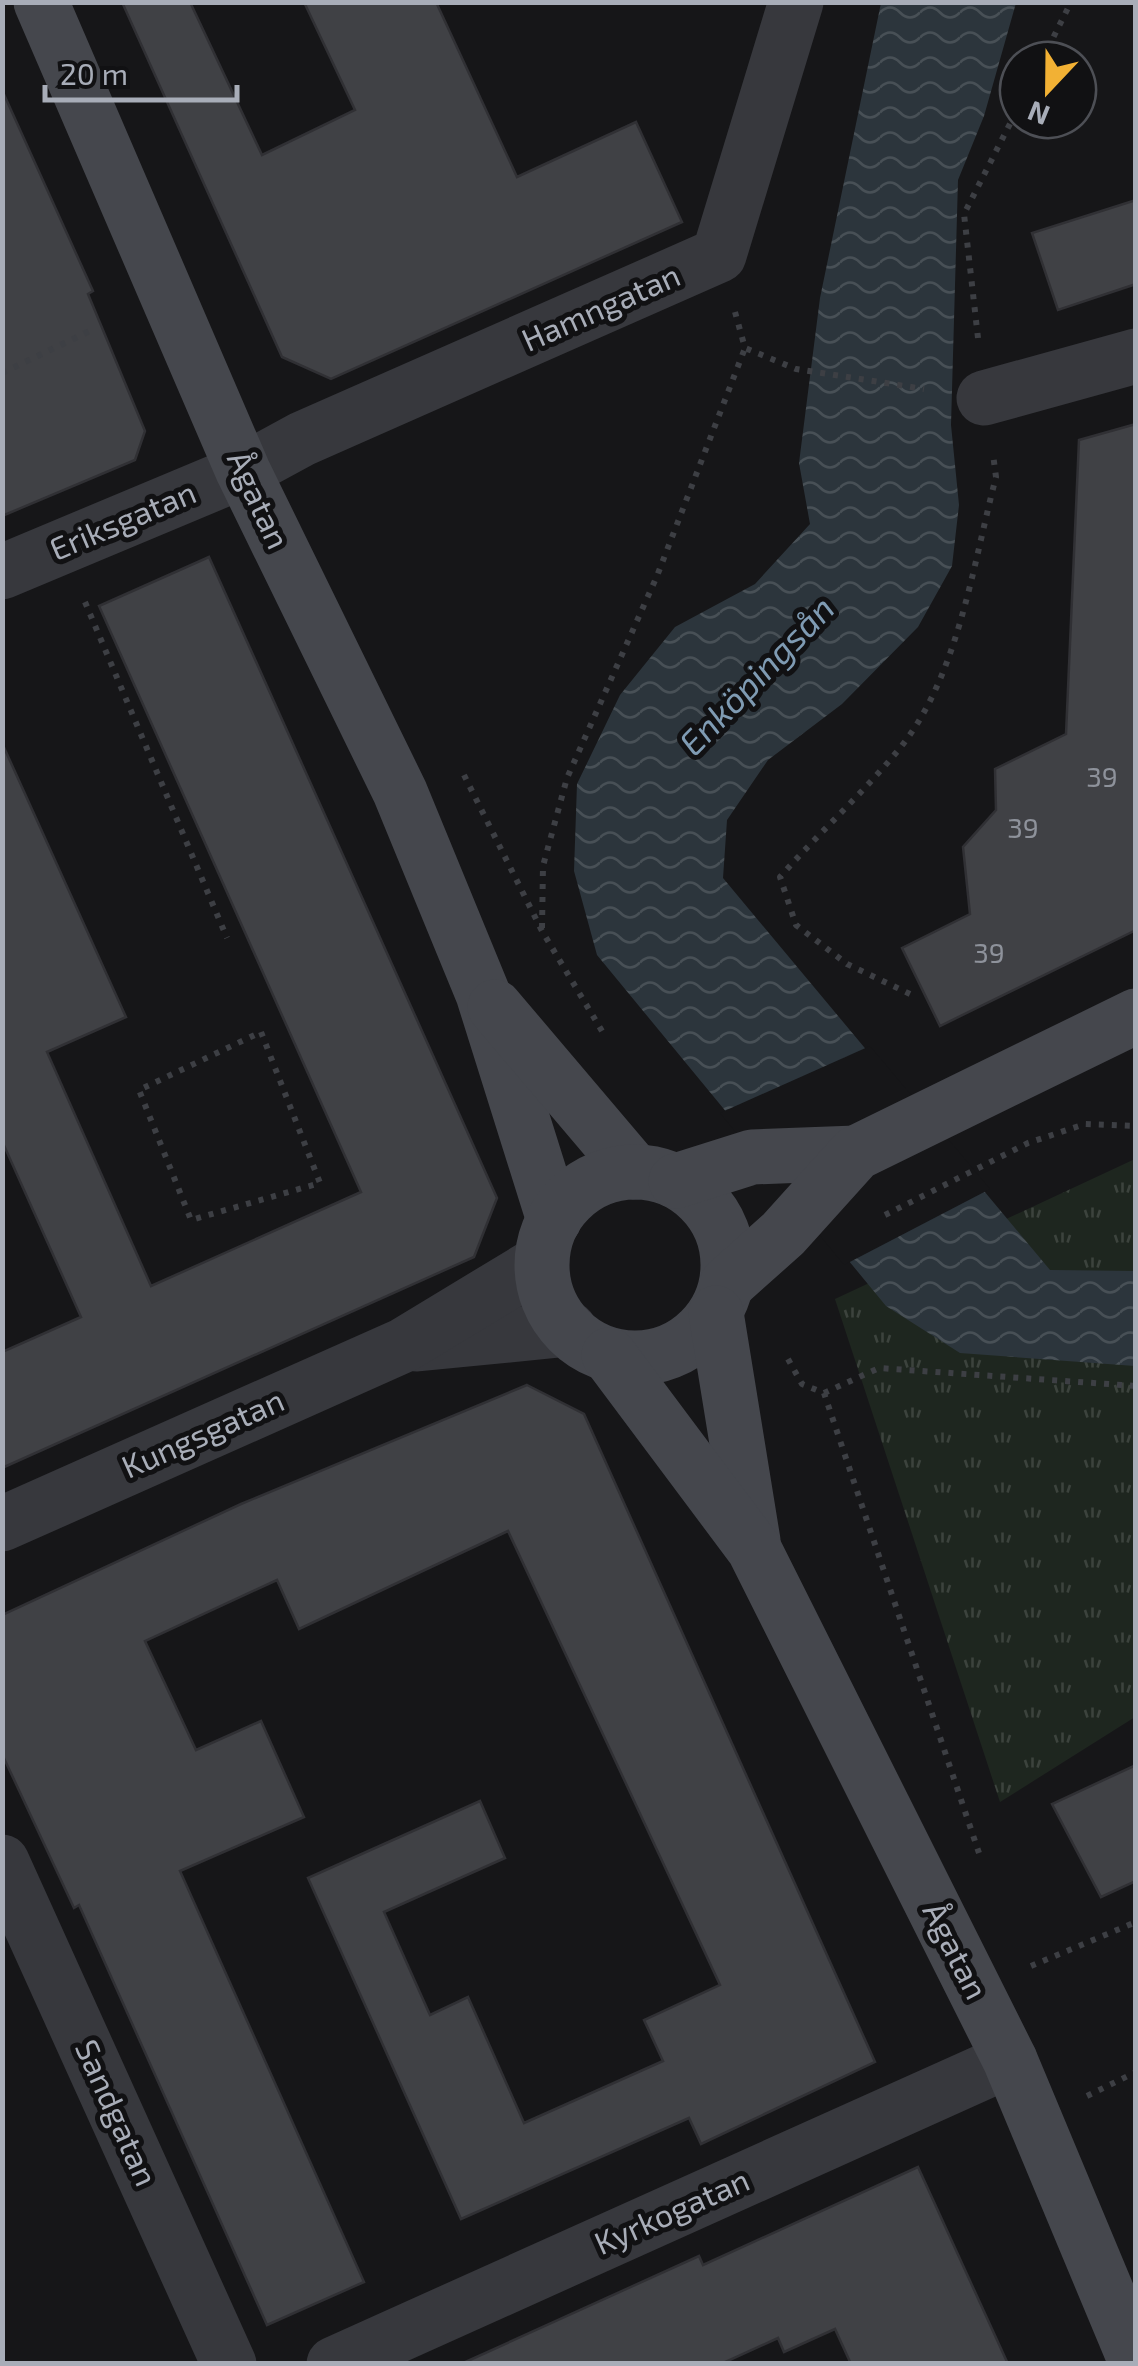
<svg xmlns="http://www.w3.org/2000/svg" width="1138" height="2366" font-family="'Exo 2',sans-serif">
<defs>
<pattern id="grass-tufts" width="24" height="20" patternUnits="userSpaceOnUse" patternTransform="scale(2.5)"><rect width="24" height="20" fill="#1e261f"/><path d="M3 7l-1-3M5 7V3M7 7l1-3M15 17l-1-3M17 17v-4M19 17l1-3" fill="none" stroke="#3c433d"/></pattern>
<pattern id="water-waves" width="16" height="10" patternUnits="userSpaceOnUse" patternTransform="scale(2.5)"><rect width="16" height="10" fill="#2c353c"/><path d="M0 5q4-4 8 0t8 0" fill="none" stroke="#485056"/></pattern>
</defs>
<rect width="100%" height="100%" fill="#161618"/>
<polygon fill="url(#grass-tufts)" points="1135,1159 1135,1717 1000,1802 835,1299"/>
<polygon fill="url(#water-waves)" points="881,3 1016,3 984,116 958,180 951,425 959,505 952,566 918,627 842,704 768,760 727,820 723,878 1050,1270 1135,1271 1135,1366 960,1353 886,1306 597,955 574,871 577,784 620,695 675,627 755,584 810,524 799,463 820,298"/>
<polygon fill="#161618" points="870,1046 990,1189 844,1265 720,1113"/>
<g fill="#404145" stroke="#303034" stroke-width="2.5">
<polygon points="122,2 190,2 262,155 355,110 304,2 436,2 517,177 636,122 682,222 331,379 282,357"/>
<polygon points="2,90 93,291 88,294 145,431 135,460 2,516"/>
<polygon points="1136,200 1136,284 1058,310 1032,233"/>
<polygon points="1136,424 1136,930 940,1026 902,948 970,914 963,847 996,810 995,769 1066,734 1079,440"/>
<polygon points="209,557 497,1198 474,1257 2,1468 2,1352 81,1317 2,1141 2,743 126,1017 47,1052 151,1286 361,1192 99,606"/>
<polygon points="527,1385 584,1414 875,2062 701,2144 689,2118 461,2219 308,1878 480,1801 505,1858 384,1912 430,2015 468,1997 524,2123 663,2061 644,2020 720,1985 508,1531 299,1629 277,1580 145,1641 196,1750 261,1721 304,1817 180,1871 364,2282 267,2325 79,1905 74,1908 2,1754 2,1615 241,1504"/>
<polygon points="1136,1765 1136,1881 1101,1897 1052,1804"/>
<polygon points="918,2167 1008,2364 851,2364 835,2329 784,2352 778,2338 721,2364 461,2364 699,2256 703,2265"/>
</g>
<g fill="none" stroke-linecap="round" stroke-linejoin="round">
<g stroke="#3d3f44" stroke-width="6" stroke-dasharray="5 8" stroke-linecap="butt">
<polyline points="1042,60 1071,2"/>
<polyline points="735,312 745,348 796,369 924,389"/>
<polyline points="978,338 964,214 1018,108"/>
<polyline points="2,373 94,329"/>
<polyline points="85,602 227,938"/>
<polyline points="464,775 542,931 605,1036"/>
<polyline points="542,928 543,866 567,778 657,576 745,348"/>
<path d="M910,994L847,964L796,925L780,877C817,835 859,797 895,754C958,681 972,568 996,477L993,454"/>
<polygon points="261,1032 320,1183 191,1220 139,1090"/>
<polyline points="885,1215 1028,1143 1085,1124 1136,1126"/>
<polyline points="788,1359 802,1384 824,1393 979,1853"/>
<polyline points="824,1393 879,1368 1136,1386"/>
<polyline points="1031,1966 1136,1922"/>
<polyline points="1087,2096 1136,2072"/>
</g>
<g stroke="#37383d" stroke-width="55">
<polyline points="984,398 1136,356"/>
<polyline points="2,572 243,471 302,439 719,255 796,2"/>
<polyline points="417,1344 569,1329"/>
<polyline points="2,1524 404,1345 541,1262"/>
<polyline points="2,1862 229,2364"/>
<polyline points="334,2364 1010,2060"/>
</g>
<g stroke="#45474d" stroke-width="55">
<polyline points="41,2 243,471 400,792 483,994 554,1220"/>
<polyline points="495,1007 635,1172"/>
<circle cx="635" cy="1265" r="93"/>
<polyline points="676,1181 752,1157 856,1153"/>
<polyline points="727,1284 783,1234 856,1153 1136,1016"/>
<polyline points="716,1313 753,1541"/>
<polyline points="609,1355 754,1549 1010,2060 1136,2362"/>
</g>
</g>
<g text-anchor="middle" stroke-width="10" stroke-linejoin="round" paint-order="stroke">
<g font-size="28" fill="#8e929b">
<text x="1102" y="787">39</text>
<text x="1023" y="838">39</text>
<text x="989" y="963">39</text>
</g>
<g font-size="32" fill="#a8adb8" stroke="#111113">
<text transform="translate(601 308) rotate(-24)" y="11">Hamngatan</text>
<text transform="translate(258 500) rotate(65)" y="11">Ågatan</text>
<text transform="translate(123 521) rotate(-23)" y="11">Eriksgatan</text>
<text transform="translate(203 1434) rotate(-24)" y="11">Kungsgatan</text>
<text transform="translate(955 1951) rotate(63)" y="11">Ågatan</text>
<text transform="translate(116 2113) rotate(66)" y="11">Sandgatan</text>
<text transform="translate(672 2212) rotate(-24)" y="11">Kyrkogatan</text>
</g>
<g font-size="35" font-style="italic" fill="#7f9bb3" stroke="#111113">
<text transform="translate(757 676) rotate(-46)" y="12">Enköpingsån</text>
</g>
</g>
<rect width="1138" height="2366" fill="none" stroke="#a8adb8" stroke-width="10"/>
<g transform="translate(1048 90) rotate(202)"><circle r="48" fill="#111113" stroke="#4d4f55" stroke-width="2.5"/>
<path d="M0-8L18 38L0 25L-18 38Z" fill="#f2b134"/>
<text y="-15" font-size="28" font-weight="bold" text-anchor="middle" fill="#a8adb8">N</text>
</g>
<path d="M45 85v15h192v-15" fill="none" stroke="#a8adb8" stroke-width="5"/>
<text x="60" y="85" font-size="30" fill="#a8adb8" stroke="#111113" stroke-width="8" paint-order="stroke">20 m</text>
</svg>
